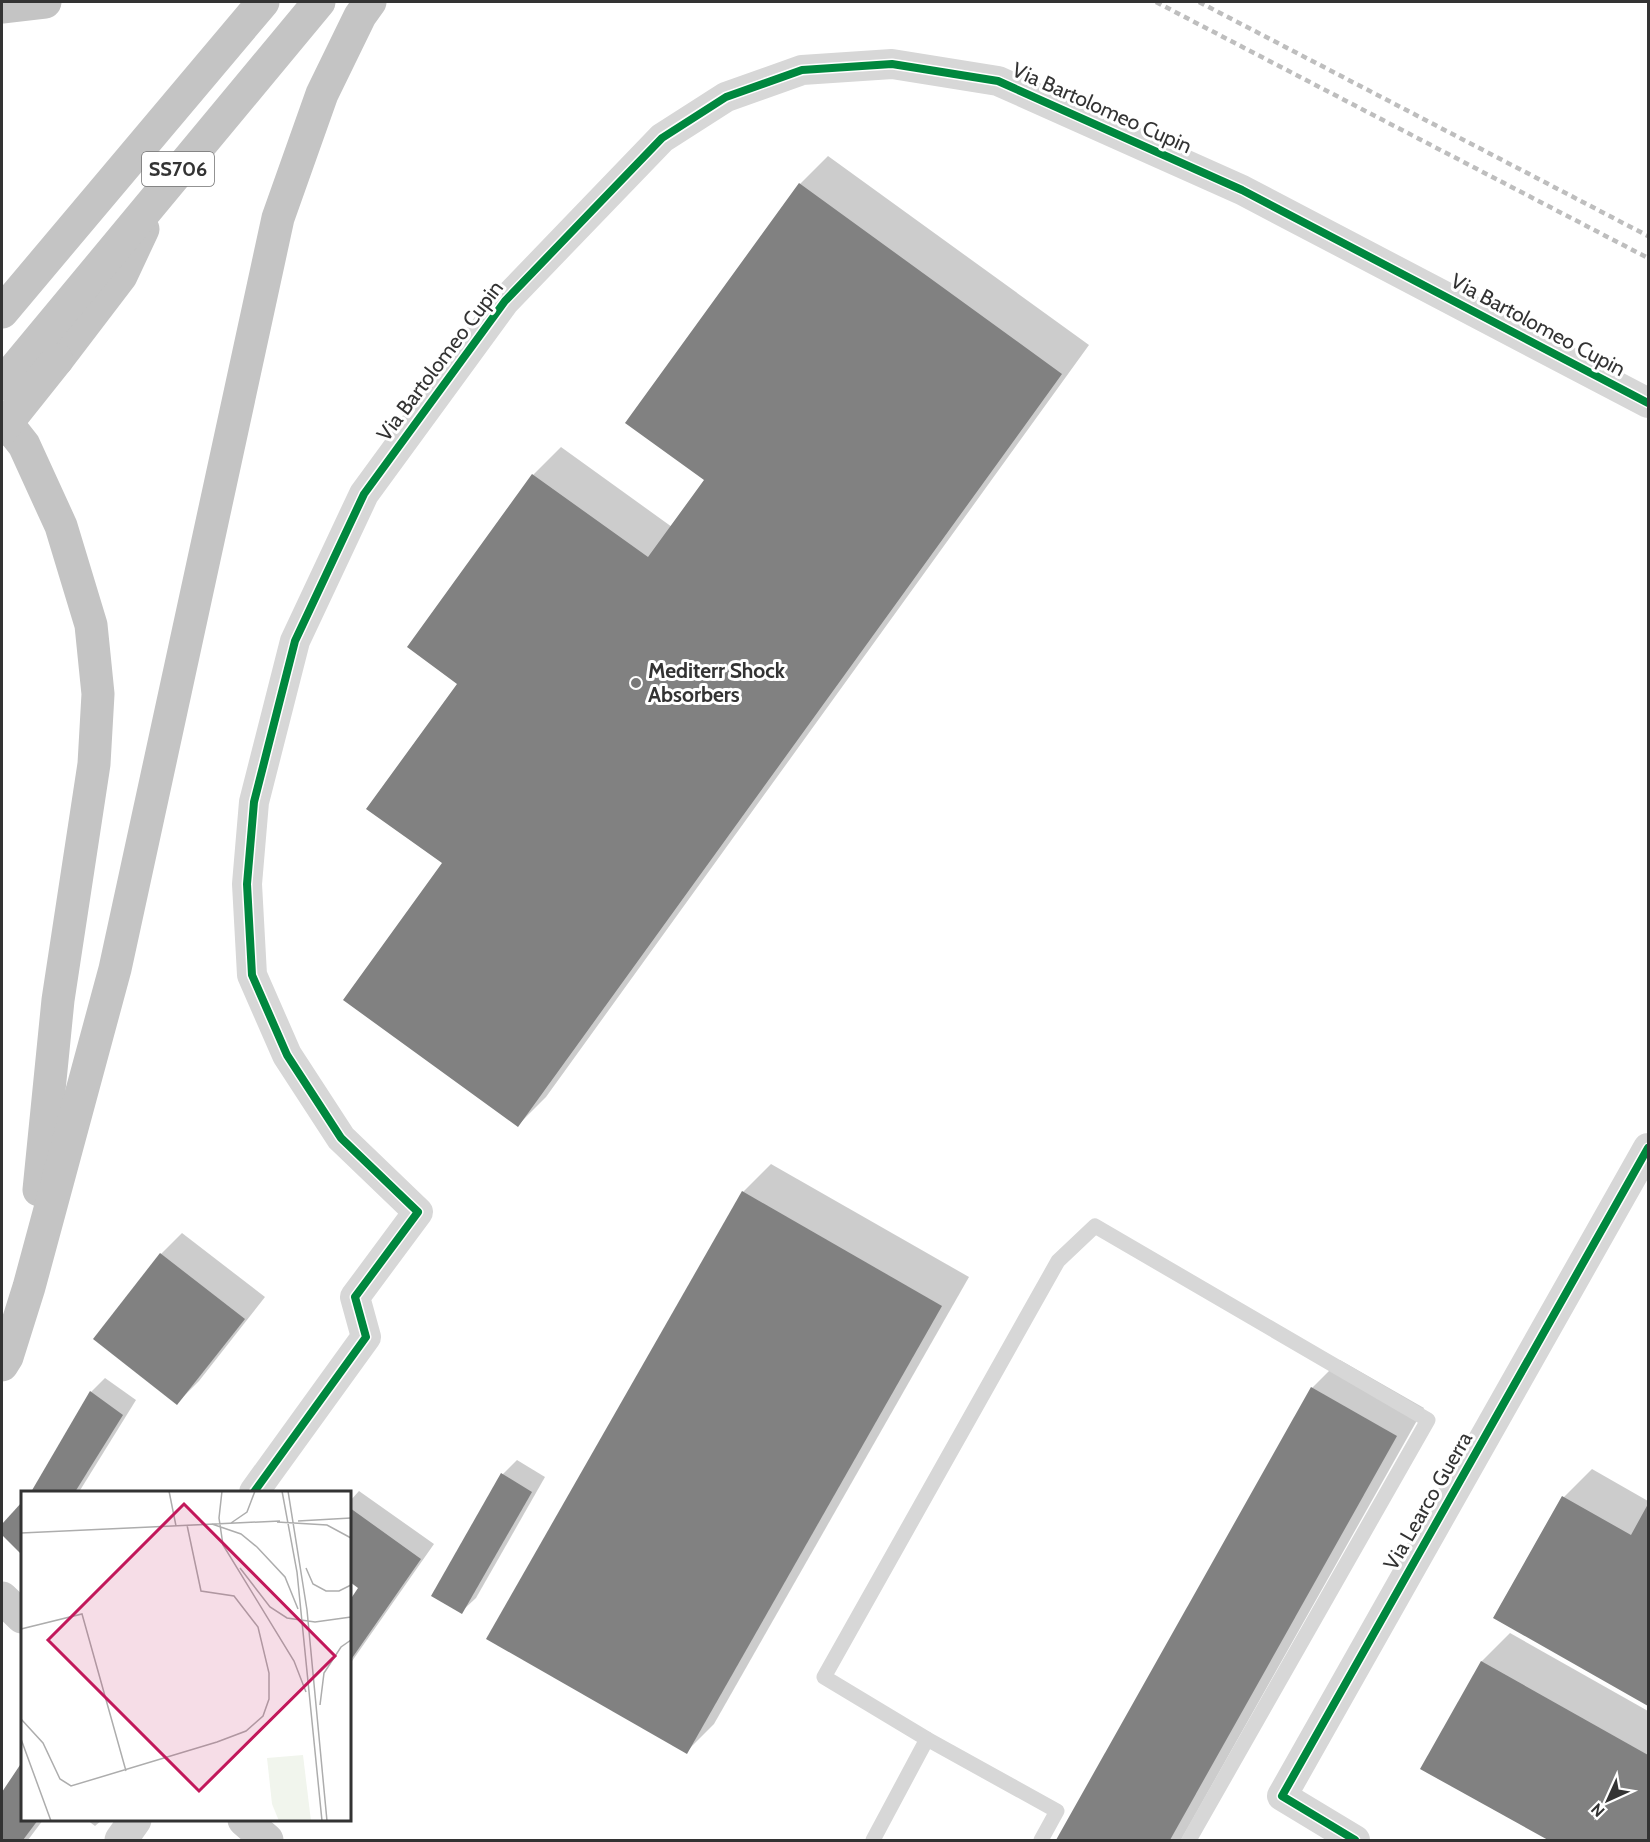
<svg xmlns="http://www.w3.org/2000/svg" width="1650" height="1842" font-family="Cabin,sans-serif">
<rect width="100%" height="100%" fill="#fff"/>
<g fill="#0003">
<polygon points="828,156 1089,345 546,1097 518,1125 444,863 459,683 409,647 533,475 561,447 672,527 706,479 800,184"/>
<polygon points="771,1164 969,1277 714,1724 686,1752 488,1639 743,1192"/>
<polygon points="182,1233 265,1297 199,1381 177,1403 161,1254"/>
<polygon points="1340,1360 1424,1408 1181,1840 1058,1840 1312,1388"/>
<polygon points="105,1378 136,1400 79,1492 32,1492 91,1392"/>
<polygon points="517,1460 545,1477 476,1598 461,1612 503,1474"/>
<polygon points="1592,1469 1648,1501 1648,1704 1495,1617 1564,1497"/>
<polygon points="359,1491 434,1544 350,1664 350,1603 360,1588 350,1580 350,1501"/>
<polygon points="22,1504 22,1553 2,1533 2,1527"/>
<polygon points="1510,1633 1648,1711 1648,1840 1551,1840 1422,1768 1482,1661"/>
<polygon points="22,1764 22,1820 43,1820 28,1840 2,1840 2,1794"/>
<polygon points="87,1820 102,1820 95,1826"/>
</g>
<g fill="#818181">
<polygon points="799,183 1062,374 518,1127 343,1000 442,863 366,809 457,684 407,647 532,474 648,557 704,480 625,423"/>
<polygon points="742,1191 942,1306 687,1754 486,1639"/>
<polygon points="160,1253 245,1319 177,1405 93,1339"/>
<polygon points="1311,1387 1397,1436 1170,1840 1056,1840"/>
<polygon points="90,1391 123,1415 75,1492 31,1492"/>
<polygon points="501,1473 532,1492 462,1614 431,1596"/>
<polygon points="1562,1496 1631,1535 1648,1504 1648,1706 1493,1618"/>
<polygon points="22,1502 22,1555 2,1535 2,1524"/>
<polygon points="350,1508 421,1559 350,1661 350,1600 358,1588 350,1582"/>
<polygon points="1481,1661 1648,1755 1648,1840 1548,1840 1420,1769"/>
<polygon points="22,1762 22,1820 38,1820 23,1840 2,1840 2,1792"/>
</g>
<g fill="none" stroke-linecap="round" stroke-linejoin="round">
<g stroke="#d7d7d7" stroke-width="15">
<polyline points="927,1739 1057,1811 1041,1840"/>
<polyline points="873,1840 927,1739 824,1677 1058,1261 1095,1226 1428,1420 1189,1840"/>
</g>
<g stroke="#d7d7d7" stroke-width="30">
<polyline points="254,1492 366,1337 355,1297 418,1212 341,1138 287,1055 252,975 247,884 254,802 295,641 364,494 505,301 662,138 726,97 802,70 892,64 998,81 1242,190 1648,403"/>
<polyline points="1355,1840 1282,1796 1648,1148"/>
</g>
<polyline stroke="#d0d0d0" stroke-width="33" points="121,1840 135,1820"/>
<g stroke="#cacaca" stroke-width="33">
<polyline points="2,1598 22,1617"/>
<polyline points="244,1820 267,1840"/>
</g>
<g stroke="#c4c4c4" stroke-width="33">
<polyline points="2,7 45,2"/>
<polyline points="2,312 263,2"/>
<polyline points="57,360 121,276 143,229"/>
<polyline points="2,384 319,2"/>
<polyline points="2,417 24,445 61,526 91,625 98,694 94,764 58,1000 39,1190"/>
<polyline points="2,1365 7,1357 29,1287 115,969 278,218 322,94 360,16 370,2"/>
</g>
<g stroke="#bebebe" stroke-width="4.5" stroke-dasharray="6 4.5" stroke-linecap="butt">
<polyline points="1156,2 1648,258"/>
<polyline points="1199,2 1648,236"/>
</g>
<polyline stroke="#c4c4c4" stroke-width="33" points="2,429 57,360"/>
<g stroke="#fff" stroke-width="11">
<g id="cycleway">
<polyline points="254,1492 366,1337 355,1297 418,1212 341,1138 287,1055 252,975 247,884 254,802 295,641 364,494 505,301 662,138 726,97 802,70 892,64 998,81 1242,190 1648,403"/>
<polyline points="1355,1840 1282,1796 1648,1148"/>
</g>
</g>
<use href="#cycleway" stroke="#00873e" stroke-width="8"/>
</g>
<circle fill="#7a7a7a" stroke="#fff" stroke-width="2" cx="636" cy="683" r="6"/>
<g text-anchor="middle" stroke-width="6" stroke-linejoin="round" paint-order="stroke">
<rect fill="#fff" stroke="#707070" stroke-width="1.5" x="142" y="152" width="72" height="34" rx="4.5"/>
<g font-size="20" font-weight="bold" fill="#333">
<text x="178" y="176">SS706</text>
</g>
<g font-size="21" fill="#333" stroke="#fff">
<text transform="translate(1102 108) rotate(24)" y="7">Via Bartolomeo Cupin</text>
<text transform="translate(1538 325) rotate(28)" y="7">Via Bartolomeo Cupin</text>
<text transform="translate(440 361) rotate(-53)" y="7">Via Bartolomeo Cupin</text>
<text transform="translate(1428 1501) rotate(-60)" y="7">Via Learco Guerra</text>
</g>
<g font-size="21" font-weight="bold" fill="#333" stroke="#fff" text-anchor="start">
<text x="648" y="678">Mediterr Shock<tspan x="648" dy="24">Absorbers</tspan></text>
</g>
</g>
<g transform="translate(21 1491)">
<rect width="330" height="330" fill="#fff"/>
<path d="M282,264L290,330H258L251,313L246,267Z" fill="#f1f5ed"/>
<path fill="none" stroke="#adadad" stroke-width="1.5" d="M148,0L155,35M201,0L198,27L202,54L273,170L285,201M261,0L276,81L301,330M267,0L286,119L306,330M277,30L330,27M256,31L306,34L330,47M210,32L226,21L234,0M191,33L220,43L236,56L264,86L277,118M0,42L259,30M219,77L249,116L266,127L294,131L330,126M285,77L292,93L305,100H318L330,94M0,138L61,123L105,280M299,214L303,182L320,156L330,149M0,228L22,252L39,288L50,295L196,251L225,240L242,225L248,208V182L237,136L213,105L180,100L166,34M0,248L30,330"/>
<path fill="#c2185b" fill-opacity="0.15" stroke="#c2185b" stroke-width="3" d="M163,13L314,165L178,300L27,149Z"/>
<rect width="330" height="330" fill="none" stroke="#333" stroke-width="3"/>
</g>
<rect width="1650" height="1842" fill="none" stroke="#333333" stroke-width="6"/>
<g transform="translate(1608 1800) rotate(225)" stroke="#ffffff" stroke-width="4.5" paint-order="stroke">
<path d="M0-4.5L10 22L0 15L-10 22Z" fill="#333333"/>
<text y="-9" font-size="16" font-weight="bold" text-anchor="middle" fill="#333333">N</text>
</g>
</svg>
